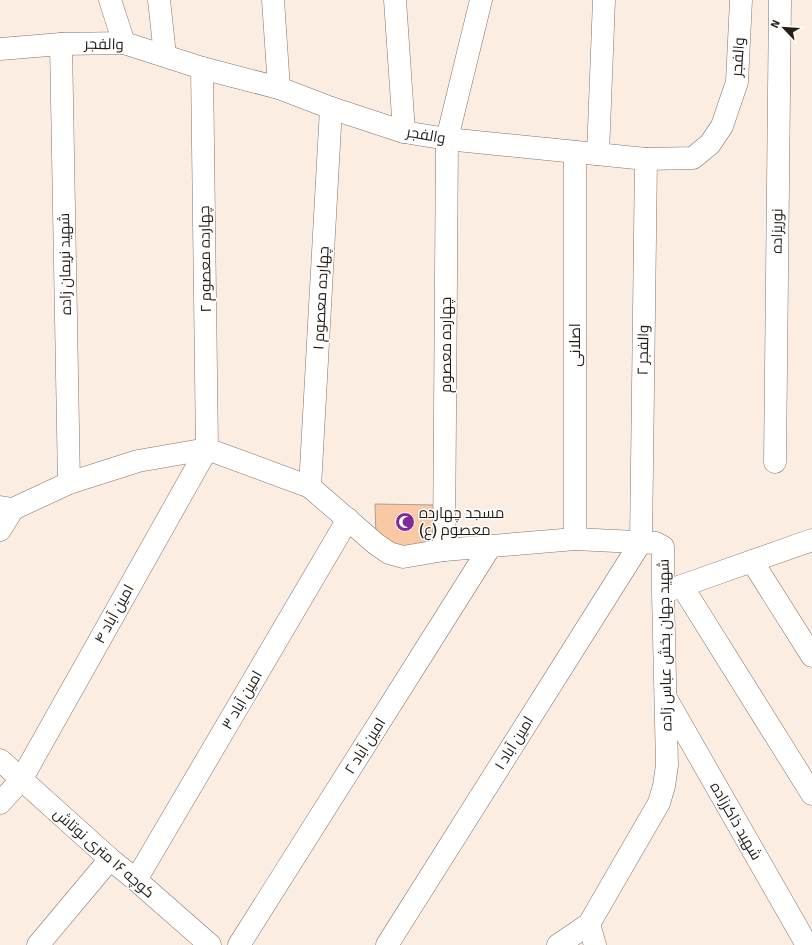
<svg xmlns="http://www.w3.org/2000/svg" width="812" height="945" font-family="Signika,Cairo,sans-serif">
<rect width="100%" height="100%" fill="#fcede3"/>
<polygon fill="#f9c9a5" stroke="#ae9d90" points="375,504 436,505 436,549 390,550 376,538"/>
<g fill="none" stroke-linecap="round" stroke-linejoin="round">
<g stroke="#847468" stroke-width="23">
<g id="minor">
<polyline points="110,0 124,43"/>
<polyline points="159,0 165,55"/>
<polyline points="273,0 279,88"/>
<polyline points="395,0 404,132"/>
<polyline points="61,44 69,483"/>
<polyline points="0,49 61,44 124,43 202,68 279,88 331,108 404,132 447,139 646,159 693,158 710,144 722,126 737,82 741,0"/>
<polyline points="598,154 604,0"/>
<polyline points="775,462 780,0"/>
<polyline points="310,487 331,108"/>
<polyline points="0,507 13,509 69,483 138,461 207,449 310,487 376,544 389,553 403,557 444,550 575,539 656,543 663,547 663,593 667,765 664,786 659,803 589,924 558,945"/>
<polyline points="0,530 13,509"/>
<polyline points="575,539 575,152"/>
<polyline points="444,550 447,139 481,0"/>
<polyline points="752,561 812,656"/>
<polyline points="682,586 812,794"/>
<polyline points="670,590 812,540"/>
<polyline points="667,700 807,945"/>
<polyline points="0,760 110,859 136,880 210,945"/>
<polyline points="0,803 21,780 207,449 202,68"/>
<polyline points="136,880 348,519"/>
<polyline points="589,924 595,945"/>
<polyline points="38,945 110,859"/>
<polyline points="239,945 490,547"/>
<polyline points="387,945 641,542 646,159"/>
</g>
</g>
<use href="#minor" stroke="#fff" stroke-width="22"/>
</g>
<defs>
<g id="mosque-disc" transform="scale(1)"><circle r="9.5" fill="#7f2a99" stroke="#fefefe"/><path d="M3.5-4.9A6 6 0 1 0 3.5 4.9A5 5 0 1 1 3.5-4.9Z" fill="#fff"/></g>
</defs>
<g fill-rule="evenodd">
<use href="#mosque-disc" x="405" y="522"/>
</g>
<g text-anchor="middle" stroke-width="3" stroke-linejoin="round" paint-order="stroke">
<g font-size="15" fill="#231d18" stroke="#fefefe">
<text transform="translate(104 44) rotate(1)" y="5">والفجر</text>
<text transform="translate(738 57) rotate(-86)" y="5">والفجر</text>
<text transform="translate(426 135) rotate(10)" y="5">والفجر</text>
<text transform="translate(777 231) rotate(-89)" y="5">نوریزاده</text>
<text transform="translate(205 259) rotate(-91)" y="5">چهارده معصوم ۲</text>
<text transform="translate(65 264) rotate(-91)" y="5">شهید نریمان زاده</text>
<text transform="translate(321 298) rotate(-87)" y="5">چهارده معصوم ۱</text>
<text transform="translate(446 345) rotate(-90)" y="5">چهارده معصوم</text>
<text transform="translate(575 345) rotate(-90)" y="5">اصلانی</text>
<text transform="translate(643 350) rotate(-89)" y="5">والفجر ۲</text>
<text transform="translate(114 614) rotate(-61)" y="5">۴ امین آباد</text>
<text transform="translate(665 645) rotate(-91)" y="5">شهید جهان بخش عباس زاده</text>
<text transform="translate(242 700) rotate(-60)" y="5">۳ امین آباد</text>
<text transform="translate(514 743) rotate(-58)" y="5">۱ امین آباد</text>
<text transform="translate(365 746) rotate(-58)" y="5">۲ امین آباد</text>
<text transform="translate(736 821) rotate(60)" y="5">شهید ذاکرزاده</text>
<text transform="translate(104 853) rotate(41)" y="5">کوچه ۱۶ متری نوتاش</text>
</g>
<g font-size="15" fill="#231d18" stroke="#fefefe" text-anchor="start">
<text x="419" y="518">مسجد چهارده<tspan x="419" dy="17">معصوم (ع)</tspan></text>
</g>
</g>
<g transform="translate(784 28) rotate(295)" stroke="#fefefe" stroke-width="3" paint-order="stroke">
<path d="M0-3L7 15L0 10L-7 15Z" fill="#231d18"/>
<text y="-6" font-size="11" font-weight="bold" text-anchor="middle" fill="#231d18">N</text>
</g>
</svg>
